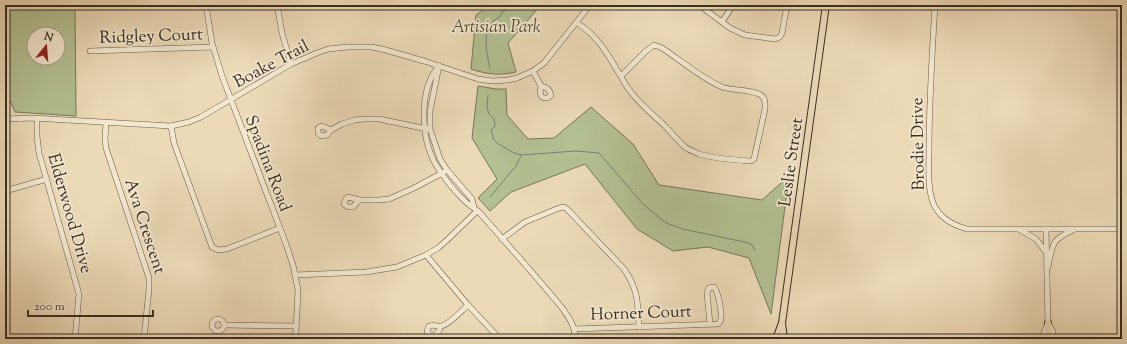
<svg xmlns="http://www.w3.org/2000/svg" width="1127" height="344" font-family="'Sorts Mill Goudy',serif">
<rect width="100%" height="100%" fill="#ecdab7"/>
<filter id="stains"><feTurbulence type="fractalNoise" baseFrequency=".005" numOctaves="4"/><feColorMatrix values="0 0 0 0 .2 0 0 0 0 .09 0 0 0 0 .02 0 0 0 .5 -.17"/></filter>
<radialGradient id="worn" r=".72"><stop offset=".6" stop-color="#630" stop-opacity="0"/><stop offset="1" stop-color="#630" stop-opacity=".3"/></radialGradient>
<g fill="#b3c092" stroke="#76775a" fill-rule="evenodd">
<path d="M5,5H75L76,116L15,112L5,89ZM34,34H58V58H34Z"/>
<path d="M490,5H541L508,43L516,72C499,76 486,74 471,69L476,15Z"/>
<polygon points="478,86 496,89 506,89 507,115 528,139 554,138 591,107 633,144 659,185 762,200 789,176 771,314 749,258 708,247 673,251 637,229 585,164 511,192 490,211 478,198 497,179 472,138"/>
</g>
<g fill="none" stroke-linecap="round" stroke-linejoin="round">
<g stroke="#738374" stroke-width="1">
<path d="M490,69C487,53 479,25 500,17L502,12L506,10L508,5"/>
<polyline points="488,95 487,107 489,114 494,119 495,126 491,130 494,140 497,143 514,153 521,155 576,151 599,153 644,205 666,223 683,229 749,243 752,245 755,250"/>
<polyline points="490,197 516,166 521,156"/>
</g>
<g stroke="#665947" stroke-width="6">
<g id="minor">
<polyline points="206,5 212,43 222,76 286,244 293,265 298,290 296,332 293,339"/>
<polyline points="277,5 282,33 291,64"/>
<polyline points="699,5 730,28 745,35 775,39 780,37 782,33 787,5"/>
<path d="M935,5C932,54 929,102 929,151C929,168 927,189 934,205C941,219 953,225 967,229H1122"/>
<polyline points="722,22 733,5"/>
<path d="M577,23C600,37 611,60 624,82C634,99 650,112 664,125C671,132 678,141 685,147C689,150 695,152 699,154C715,159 734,160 751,161L754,159L765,109C765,105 766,101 763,97C756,89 732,91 722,87C704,80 679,59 662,48L654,45L645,52L621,76"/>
<polyline points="90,51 213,47"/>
<path d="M439,66C418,90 421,139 436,165C444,178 455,192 467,203C471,206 475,209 479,212C507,244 536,276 563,309C569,318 576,327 575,339"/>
<polyline points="439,66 430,111 430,129 440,159 447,170 472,199 474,208"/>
<polyline points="533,71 541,86"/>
<path d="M541,86C546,87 550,89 551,95L548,98H544L541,96L540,91Z"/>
<polyline points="5,119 32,118 171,126 189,122 201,117 291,64 317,53 328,49 348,47 371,47 382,49 424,61 478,79 492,81 508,80 517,78 533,71 544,63 590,5"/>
<polyline points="37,119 37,136 39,153 79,294 75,339"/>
<polyline points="106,123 105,139 106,148 149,278 149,289 144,339"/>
<polyline points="171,126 174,143 212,247 218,250 227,249 280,228"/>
<polyline points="331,130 322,126 318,128 318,133 321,136 327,135 331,130 342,124 355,120 364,119 379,119 427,129"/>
<polyline points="5,191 47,179"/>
<polyline points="359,200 353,207 348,207 344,204 345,200 348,197 359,200 379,200 389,199 414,188 444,172"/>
<polyline points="1046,229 1048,323 1053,332 1053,339"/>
<polyline points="1020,230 1036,239 1045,251"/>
<path d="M502,239L525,222L559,208L564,207L567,209L624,269C638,289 638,303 639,327"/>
<polyline points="426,255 468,305 500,339"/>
<path d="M1048,267C1053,244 1051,240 1073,230"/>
<polyline points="295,275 366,272 397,267 426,255 438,248 447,240 477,211"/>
<polyline points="5,291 7,309 7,339"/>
<circle cx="218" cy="325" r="6"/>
<polyline points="224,325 296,326"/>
<path d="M440,327L439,331L435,335H430L427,331L429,326C434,324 437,327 442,326C451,323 461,311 468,305"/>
<path d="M574,329L718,324C720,322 721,322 721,318C722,312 718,291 714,287L709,288L707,293L710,324"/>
<polyline points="1044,339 1044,332 1048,323"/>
</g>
</g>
<g stroke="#392e22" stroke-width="8">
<g id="major">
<polyline points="782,323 784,339"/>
<polyline points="1048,323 1049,339"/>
<polyline points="776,339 782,323 826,5"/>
</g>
</g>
<use href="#minor" stroke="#f3e7d0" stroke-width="5"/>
<use href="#major" stroke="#ecdab7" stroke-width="6"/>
</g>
<g text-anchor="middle" stroke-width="3.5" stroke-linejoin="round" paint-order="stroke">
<g font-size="17" font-style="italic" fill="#514b38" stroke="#f3e7d0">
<text x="496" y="32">Artisian Park</text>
</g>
<g font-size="17" fill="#392e22" stroke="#f3e7d0">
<text transform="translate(151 35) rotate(-2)" y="6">Ridgley Court</text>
<text transform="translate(271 63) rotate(-28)" y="6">Boake Trail</text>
<text transform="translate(917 144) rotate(-91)" y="6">Brodie Drive</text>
<text transform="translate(790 162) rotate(-82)" y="6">Leslie Street</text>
<text transform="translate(269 163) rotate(69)" y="6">Spadina Road</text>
<text transform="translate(71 213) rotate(74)" y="6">Elderwood Drive</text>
<text transform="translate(146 226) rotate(72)" y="6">Ava Crescent</text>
<text transform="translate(641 312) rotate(-2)" y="6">Horner Court</text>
</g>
</g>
<rect width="1127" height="344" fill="none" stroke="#ecdab7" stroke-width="20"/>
<rect x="6" y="6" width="1115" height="332" fill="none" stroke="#392e22" stroke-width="2"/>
<rect x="10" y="10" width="1107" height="324" fill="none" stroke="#392e22"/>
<g transform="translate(46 46) rotate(17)"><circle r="19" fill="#f3e7d0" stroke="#a99d8a"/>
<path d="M0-3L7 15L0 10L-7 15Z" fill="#8f2418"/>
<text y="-6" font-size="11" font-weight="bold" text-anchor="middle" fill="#392e22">N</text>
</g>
<path d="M28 310v6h125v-6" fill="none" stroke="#392e22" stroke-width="2"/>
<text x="34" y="310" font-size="12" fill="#392e22" stroke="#f3e7d0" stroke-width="3" paint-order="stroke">200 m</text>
<rect width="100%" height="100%" filter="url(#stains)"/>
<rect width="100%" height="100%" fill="url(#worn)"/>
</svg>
